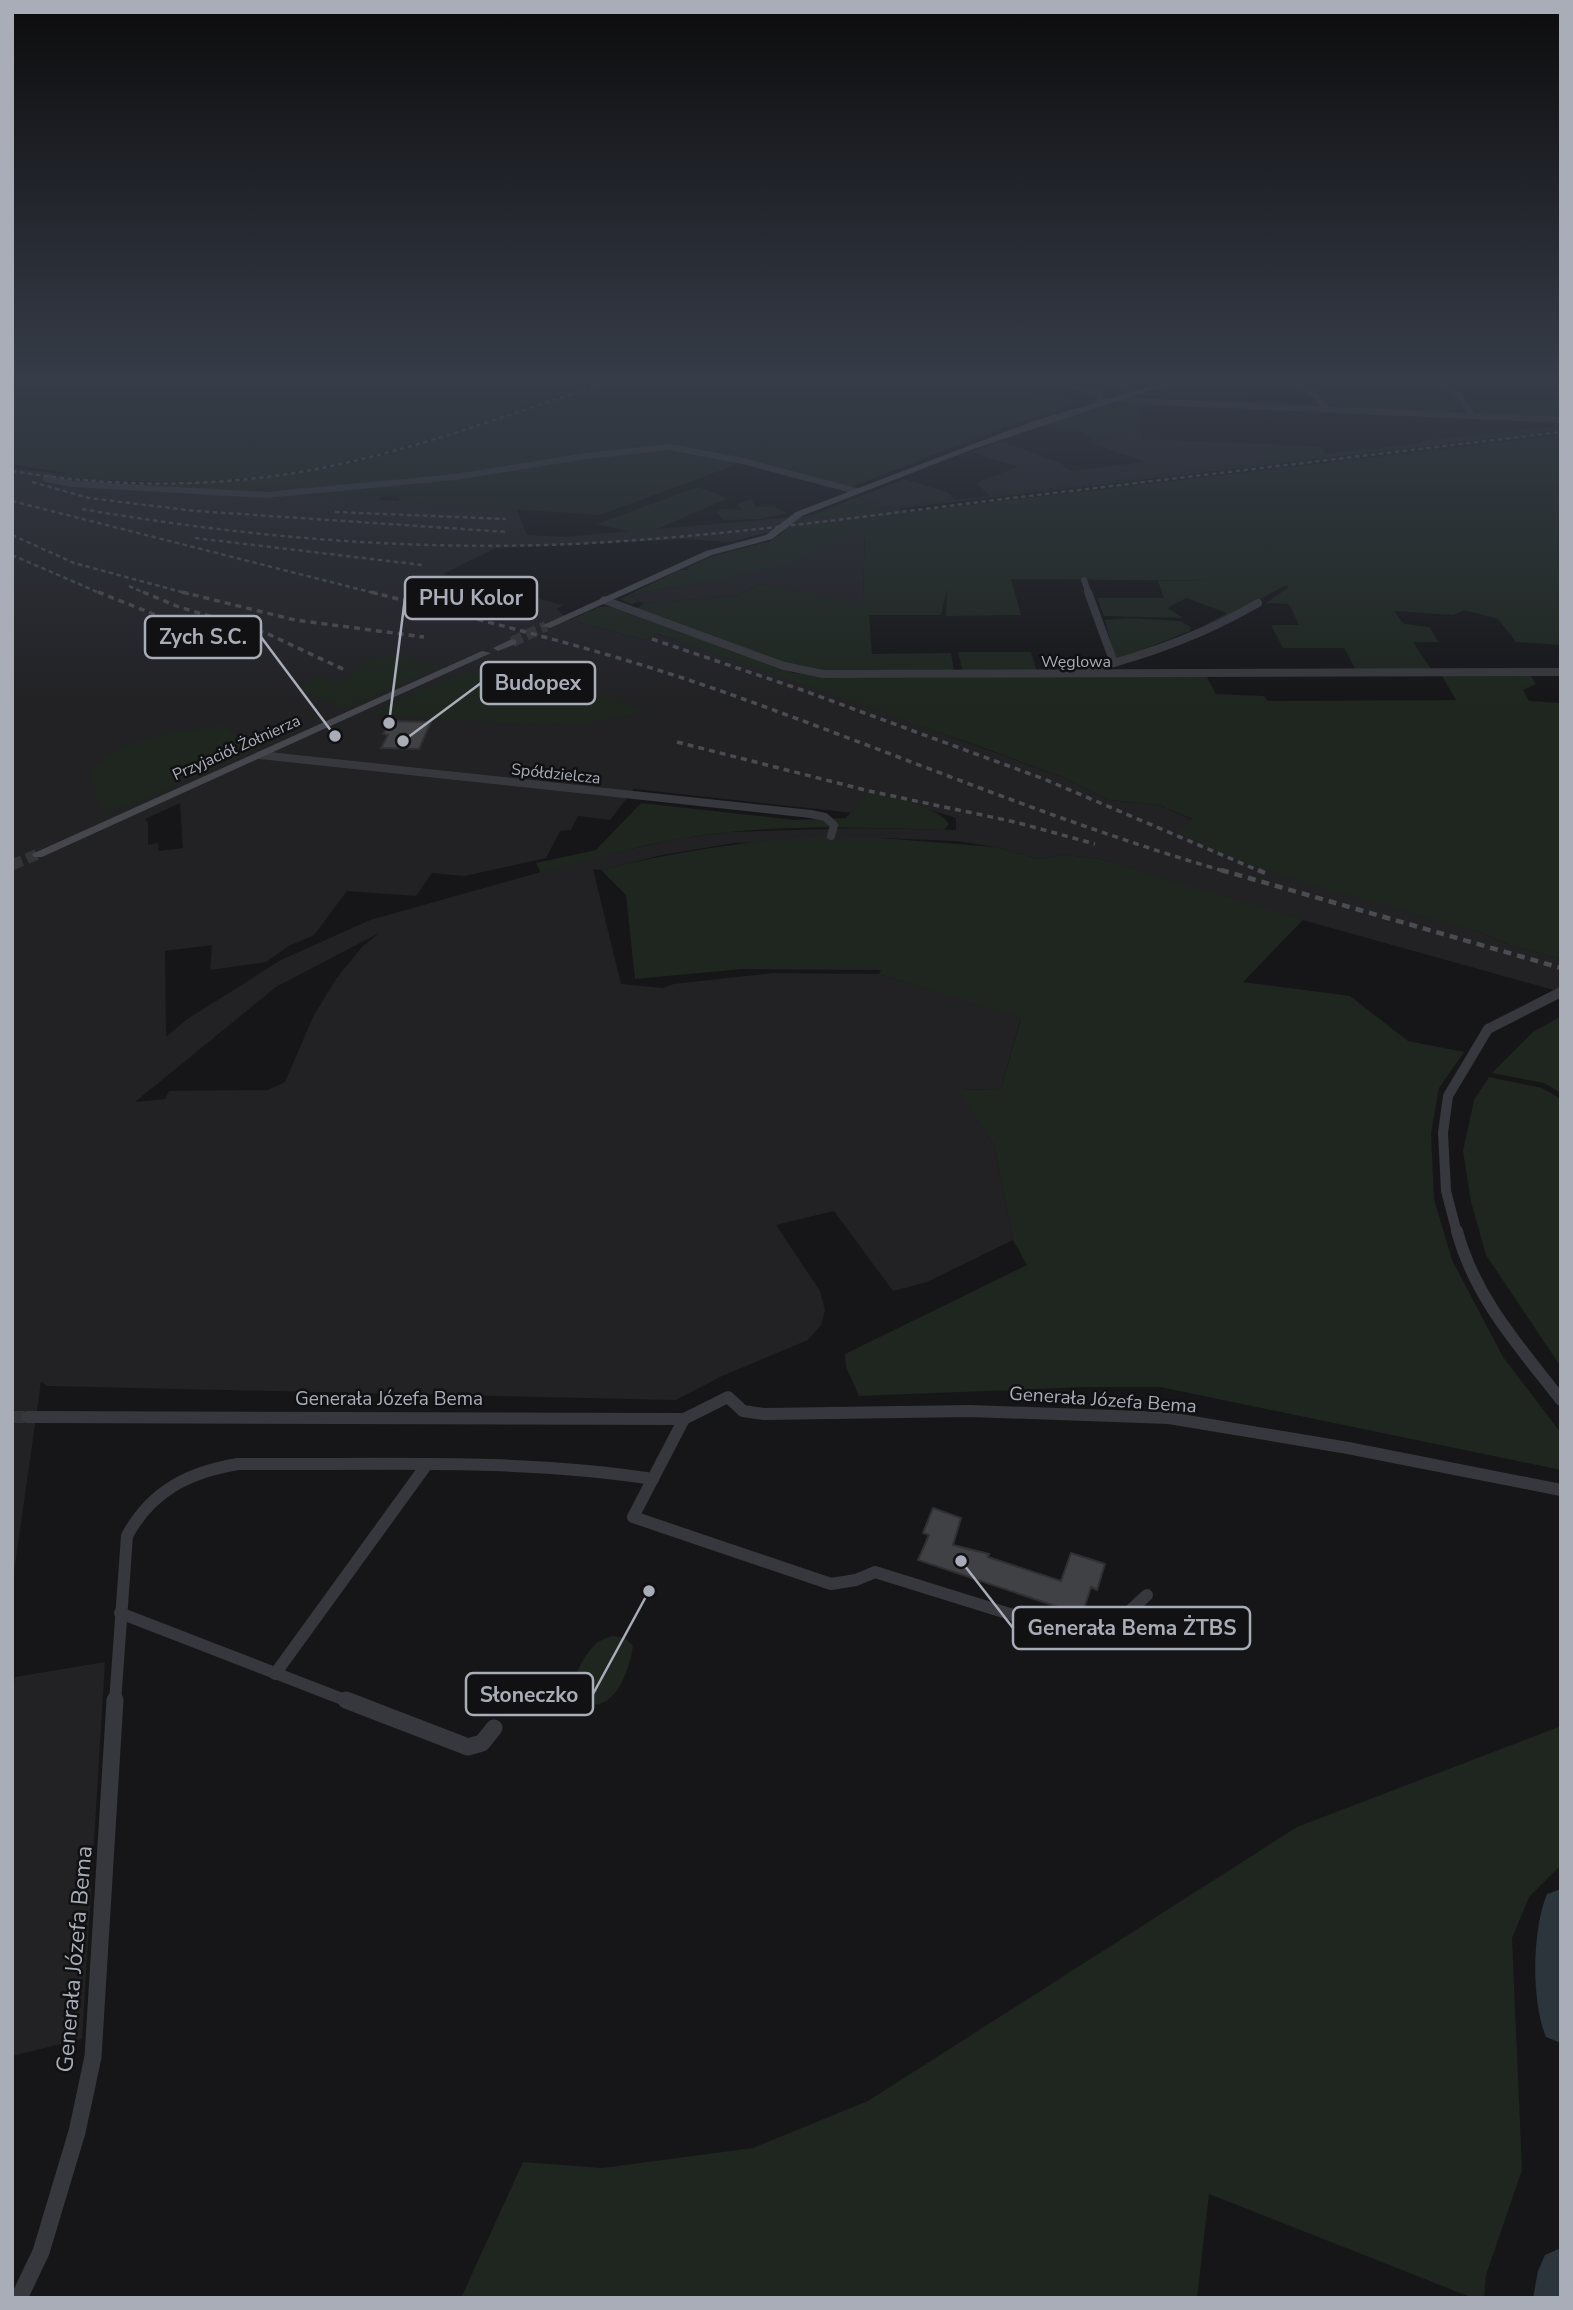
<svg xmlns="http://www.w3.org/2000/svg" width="1573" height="2310" font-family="'Nunito Sans',sans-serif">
<rect width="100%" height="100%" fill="#161618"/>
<g fill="#222225" fill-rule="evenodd">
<polygon points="1060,379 1166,379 1125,392 1103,385 1091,388"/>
<polygon points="1140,429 1141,439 1261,444 1269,462 990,496 976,483 1017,467 973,452 1001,441 1060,463 1071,471 1145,462 1092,443"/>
<path d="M12,468L109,479L107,483L516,508L527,535L563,537L899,508L906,514L766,533L728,542L684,539L496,548L443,574L563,605L556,609L570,620L645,640L657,634L799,681L1062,777L1110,800L1159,805L1193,820L1177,832L1307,881L1477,931L1510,945L1561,959V992L1227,899L1101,859L1066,855L1038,859L995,847L957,841L881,838L734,843L662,855L601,870L593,869L621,984L663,988L674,984L773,973L879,974L1021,1017L1001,1089L960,1090L994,1145L1013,1240L927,1282L893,1291L834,1211L776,1225L820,1291L825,1310L821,1325L808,1340L722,1376L676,1400L47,1386L41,1382L12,1586ZM634,789L853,813L883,795L956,818V830L856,828L730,832L677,839L602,855L370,920L281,960L186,1020L166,1037L165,951L212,945L210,970L266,962L289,946L314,935L347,891L416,896L432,873L465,876L546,858L560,831L571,830L578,816L610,820ZM180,803L183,848L159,851L158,843L148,845V822L145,819ZM379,933L362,947L336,979L313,1017L285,1082L268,1090L169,1091L165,1099L135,1102L276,987Z"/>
<polygon points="904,479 947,492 955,500 872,510 878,504 858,497"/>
<polygon points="865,532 863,601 853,604 762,584 736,596 644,603 629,598 640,593 741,575 807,557 849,534"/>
<polygon points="105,1662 82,2039 12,2056 12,1696 15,1677"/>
</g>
<g fill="#1e261f">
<path d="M12,379H609C520,409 431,442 340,463C253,483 159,486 71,477L64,473L12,464Z"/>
<polygon points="621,379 962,379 1087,401 1008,426 851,487 749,460 600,515 400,502 399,496 383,496 376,501 108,485 246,480 341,466 401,450"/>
<polygon points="1189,379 1220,379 1253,396 1245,396 1250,405 1134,396"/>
<polygon points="1453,394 1467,412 1328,407 1321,395"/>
<polygon points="1464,399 1561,400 1561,418 1477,414"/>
<polygon points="1125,403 1139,404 1140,429 1096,441 1084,433 1047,424"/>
<polygon points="1554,421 1561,421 1561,430 800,520 857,497 878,504 874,510 1268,462 1260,444 1322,447 1325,454 1422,443 1422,441 1551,427 1555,425"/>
<path d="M1561,435V645L1516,642L1498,619L1464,610L1453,615L1394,611L1404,624L1429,627L1439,642H1413L1431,669L1356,670L1344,648H1283L1271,625H1299L1289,604L1266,603L1289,587L1286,585L1239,611L1201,627L1227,613L1186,598L1168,608L1183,618L1104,616L1097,598H1164L1158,581H1219L1011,579L1021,615L946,616L947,590L941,615H869L872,654L951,653L954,671L949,672L803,670L638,609L644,603L736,596L762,584L853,603L863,601L865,532C839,535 828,550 805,558C753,576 695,583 640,593L630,597L639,602L632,604L620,599L680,570H690L686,568L713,556L771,541L791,526Z"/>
<polygon points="698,487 728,498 644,535 597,524"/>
<polygon points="752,499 756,507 772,506 788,513 759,519 723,520 717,512 722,509 743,510 736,504"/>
<polygon points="599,607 611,607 793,673 833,678 1206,675 1216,694 1264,696 1268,701 1456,700 1441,674 1529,673 1536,684 1523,690 1529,701 1561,703 1561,959 1510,945 1477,931 1305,883 1250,865 1176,832 1192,819 1159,805 1110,800 1062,777 984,748 658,634 645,640 570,620"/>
<polygon points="1128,618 1180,621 1191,627 1190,631 1120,659 1115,657 1105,620"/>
<polygon points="958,652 1031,652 1037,672 963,673"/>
<polygon points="391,654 441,667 344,709 295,687 322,676 327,682 346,680 360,663"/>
<polygon points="530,669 649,711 585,724 509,723 367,714 465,672 496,678"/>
<path d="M223,725L256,749L125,807L102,811L88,772C135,733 165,733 223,725Z"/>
<path d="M868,793C890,796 938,806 949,824L944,830C873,828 801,825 730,832C665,838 603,855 541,873L536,863L596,850L641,803L795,820L846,818Z"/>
<path d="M804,837L881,838L995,847L1038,859L1066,855L1101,859L1303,920L1243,982L1350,996L1408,1041L1464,1052L1439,1088L1431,1133L1434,1199L1452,1260L1503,1357L1561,1433V1470L1160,1387H1085L859,1396L846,1367L845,1354L1027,1265L1013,1240L994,1145L959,1090L1001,1089L1021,1018L879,974L881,970L743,969L635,979L626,895L601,870C669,853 735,843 804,837Z"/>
<polygon points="1561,1016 1561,1093 1544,1083 1492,1073 1533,1032"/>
<polygon points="1489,1077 1542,1088 1561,1099 1561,1367 1486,1255 1471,1202 1463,1151 1474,1100"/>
<path d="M613,1636L625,1638L633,1646C630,1666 619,1704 593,1705C589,1705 582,1703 579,1699C566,1684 585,1652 598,1642C603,1639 608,1637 613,1636Z"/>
<polygon points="1561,1726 1561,1865 1529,1897 1512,1938 1522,2170 1486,2275 1484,2298 1473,2298 1209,2194 1197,2298 461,2298 523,2162 602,2168 753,2148 868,2101 1297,1827"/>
</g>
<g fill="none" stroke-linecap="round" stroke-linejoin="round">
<g fill="#2c353c" fill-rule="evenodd">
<path d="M1561,1889V2043L1546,2037C1531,2001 1532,1930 1547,1894Z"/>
<polygon points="1561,2248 1561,2298 1533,2298 1538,2271 1545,2255"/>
</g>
</g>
<g fill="#404145" stroke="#303034" stroke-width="2">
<polygon points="389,721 431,722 419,749 381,748 388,735 383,734"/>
<polygon points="933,1508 961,1518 953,1545 989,1554 988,1557 1061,1581 1071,1553 1105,1564 1097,1590 1091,1587 1082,1615 918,1560 929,1535 923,1533"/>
</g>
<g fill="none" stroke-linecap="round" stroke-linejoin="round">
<polyline stroke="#333438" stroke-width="12" stroke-dasharray="12 6" stroke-linecap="butt" points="12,1417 27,1417"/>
<g stroke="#333438" stroke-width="11" stroke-dasharray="11 5" stroke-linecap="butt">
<polyline points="512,642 546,626"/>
<polyline points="12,865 38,854"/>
</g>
<g stroke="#37383d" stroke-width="6">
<polyline points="1053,379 1100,393 1099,399 1107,402"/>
<polyline points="1293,379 1316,396 1326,410"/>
<polyline points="1438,379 1460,397 1473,416"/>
<polyline points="1121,397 1135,401 1561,420"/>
<polyline points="50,477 46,479 73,484 266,495 455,477 587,456 669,447 743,461 856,491"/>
<polyline points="1084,580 1089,594"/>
</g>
<g stroke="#37383d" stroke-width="8">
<polyline points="1088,592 1114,663"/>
<polyline points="604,600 784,666 823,674 1561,672"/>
<path d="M1088,670C1147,655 1205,634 1258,603"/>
<polyline points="260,755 811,814 825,817 834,825 831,836"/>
</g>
<polyline stroke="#37383d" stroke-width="10" points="1457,1233 1446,1191 1443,1133 1448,1096 1488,1029 1561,992"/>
<g stroke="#37383d" stroke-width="12">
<path d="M1457,1231C1475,1298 1519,1346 1561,1400"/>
<polyline points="27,1417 684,1419 728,1397 743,1411 764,1414 970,1411 1169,1418 1348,1448 1561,1490"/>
<polyline points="684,1419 633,1517 831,1584 856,1580 875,1572 1097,1641 1147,1595"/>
<polyline points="120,1613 350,1702"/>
<polyline points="275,1674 425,1467"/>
<path d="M115,1702L127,1536C151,1491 189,1472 238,1464C374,1465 519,1458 653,1479"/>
</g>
<g stroke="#37383d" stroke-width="17">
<polyline points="346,1700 468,1747 482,1743 494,1728"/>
<polyline points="19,2298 41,2252 77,2132 93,2057 115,1700"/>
</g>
<g fill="#45474d" fill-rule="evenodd">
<polygon points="1174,379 1185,379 973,449 802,516 772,539 712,555 550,628 541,626 706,551 766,535 796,512 1034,421"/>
<polygon points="512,639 516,640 516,644 498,651 493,648"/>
<polygon points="482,651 491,653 42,857 34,857 32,854"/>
</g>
<g stroke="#4a4c52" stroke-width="2.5" stroke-dasharray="4.5 3.5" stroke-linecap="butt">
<path d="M12,471C126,490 241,488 354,461C443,440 530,407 617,379"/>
<polyline points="32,482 89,498 196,511 507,532"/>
<polyline points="12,501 378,594"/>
<path d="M82,509C244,537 408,551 573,544C720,537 866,516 1012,498C1195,476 1378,454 1561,432"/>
<polyline points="335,512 506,519"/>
<polyline points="12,535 74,563 189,594"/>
<polyline points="195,538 422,565"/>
<polyline points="12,555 102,594"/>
<polyline points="129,586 147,594"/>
</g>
<g stroke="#4a4c52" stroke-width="3.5" stroke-dasharray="6 5" stroke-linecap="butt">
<polyline points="98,592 186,627"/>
<polyline points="143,592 179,607 266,633 347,671"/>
<polyline points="182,592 295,620 424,637"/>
<path d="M371,592C487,622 604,650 718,690C888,750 1054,822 1227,872"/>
<polyline points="652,639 802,690 1044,779 1262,872"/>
<polyline points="677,742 869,791 1015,822 1095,844"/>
</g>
<g stroke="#4a4c52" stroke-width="4.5" stroke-dasharray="8 6" stroke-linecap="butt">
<polyline points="1221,870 1561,968"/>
<polyline points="1258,870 1265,873"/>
</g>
</g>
<linearGradient id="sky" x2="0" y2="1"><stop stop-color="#0c0c0d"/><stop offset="0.54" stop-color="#363c48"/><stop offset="1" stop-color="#363c48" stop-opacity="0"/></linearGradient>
<rect width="1573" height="702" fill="url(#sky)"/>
<g text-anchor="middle" stroke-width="5" stroke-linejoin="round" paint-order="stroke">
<g font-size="16" fill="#a8adb8" stroke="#111113">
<text x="1076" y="667">Węglowa</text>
<text transform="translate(236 747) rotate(-24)" y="6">Przyjaciół Żołnierza</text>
<text transform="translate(556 773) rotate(6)" y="6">Spółdzielcza</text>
</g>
<g font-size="19" fill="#a8adb8" stroke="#111113">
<text x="389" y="1405">Generała Józefa Bema</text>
<text transform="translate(1103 1399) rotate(4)" y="7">Generała Józefa Bema</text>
</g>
<g font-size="23" fill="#a8adb8" stroke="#111113">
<text transform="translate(74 1959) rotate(-85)" y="8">Generała Józefa Bema</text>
</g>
</g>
<path fill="none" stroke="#a8adb8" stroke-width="2.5" d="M389 723L405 598M335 736L261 637M403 741L481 683M961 1561L1013 1628M649 1591L593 1694"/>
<g fill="#a8adb8" stroke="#111113" stroke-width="2.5">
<circle cx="389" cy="723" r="7"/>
<circle cx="335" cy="736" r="7"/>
<circle cx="403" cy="741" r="7"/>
<circle cx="961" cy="1561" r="7"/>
<circle cx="649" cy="1591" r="7"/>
</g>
<g fill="#111113" stroke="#a8adb8" stroke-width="2.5">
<rect x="405" y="577" width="132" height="42" rx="7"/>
<rect x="145" y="616" width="116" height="42" rx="7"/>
<rect x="481" y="662" width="114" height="42" rx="7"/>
<rect x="1013" y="1607" width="237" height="42" rx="7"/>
<rect x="466" y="1673" width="127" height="42" rx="7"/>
</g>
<g font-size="21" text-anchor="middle" font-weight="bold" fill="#a8adb8">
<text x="471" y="605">PHU Kolor</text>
<text x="203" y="644">Zych S.C.</text>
<text x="538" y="690">Budopex</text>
<text x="1132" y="1635">Generała Bema ŻTBS</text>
<text x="529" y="1702">Słoneczko</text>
</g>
<rect width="1573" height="2310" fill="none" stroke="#a8adb8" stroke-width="28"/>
</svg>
